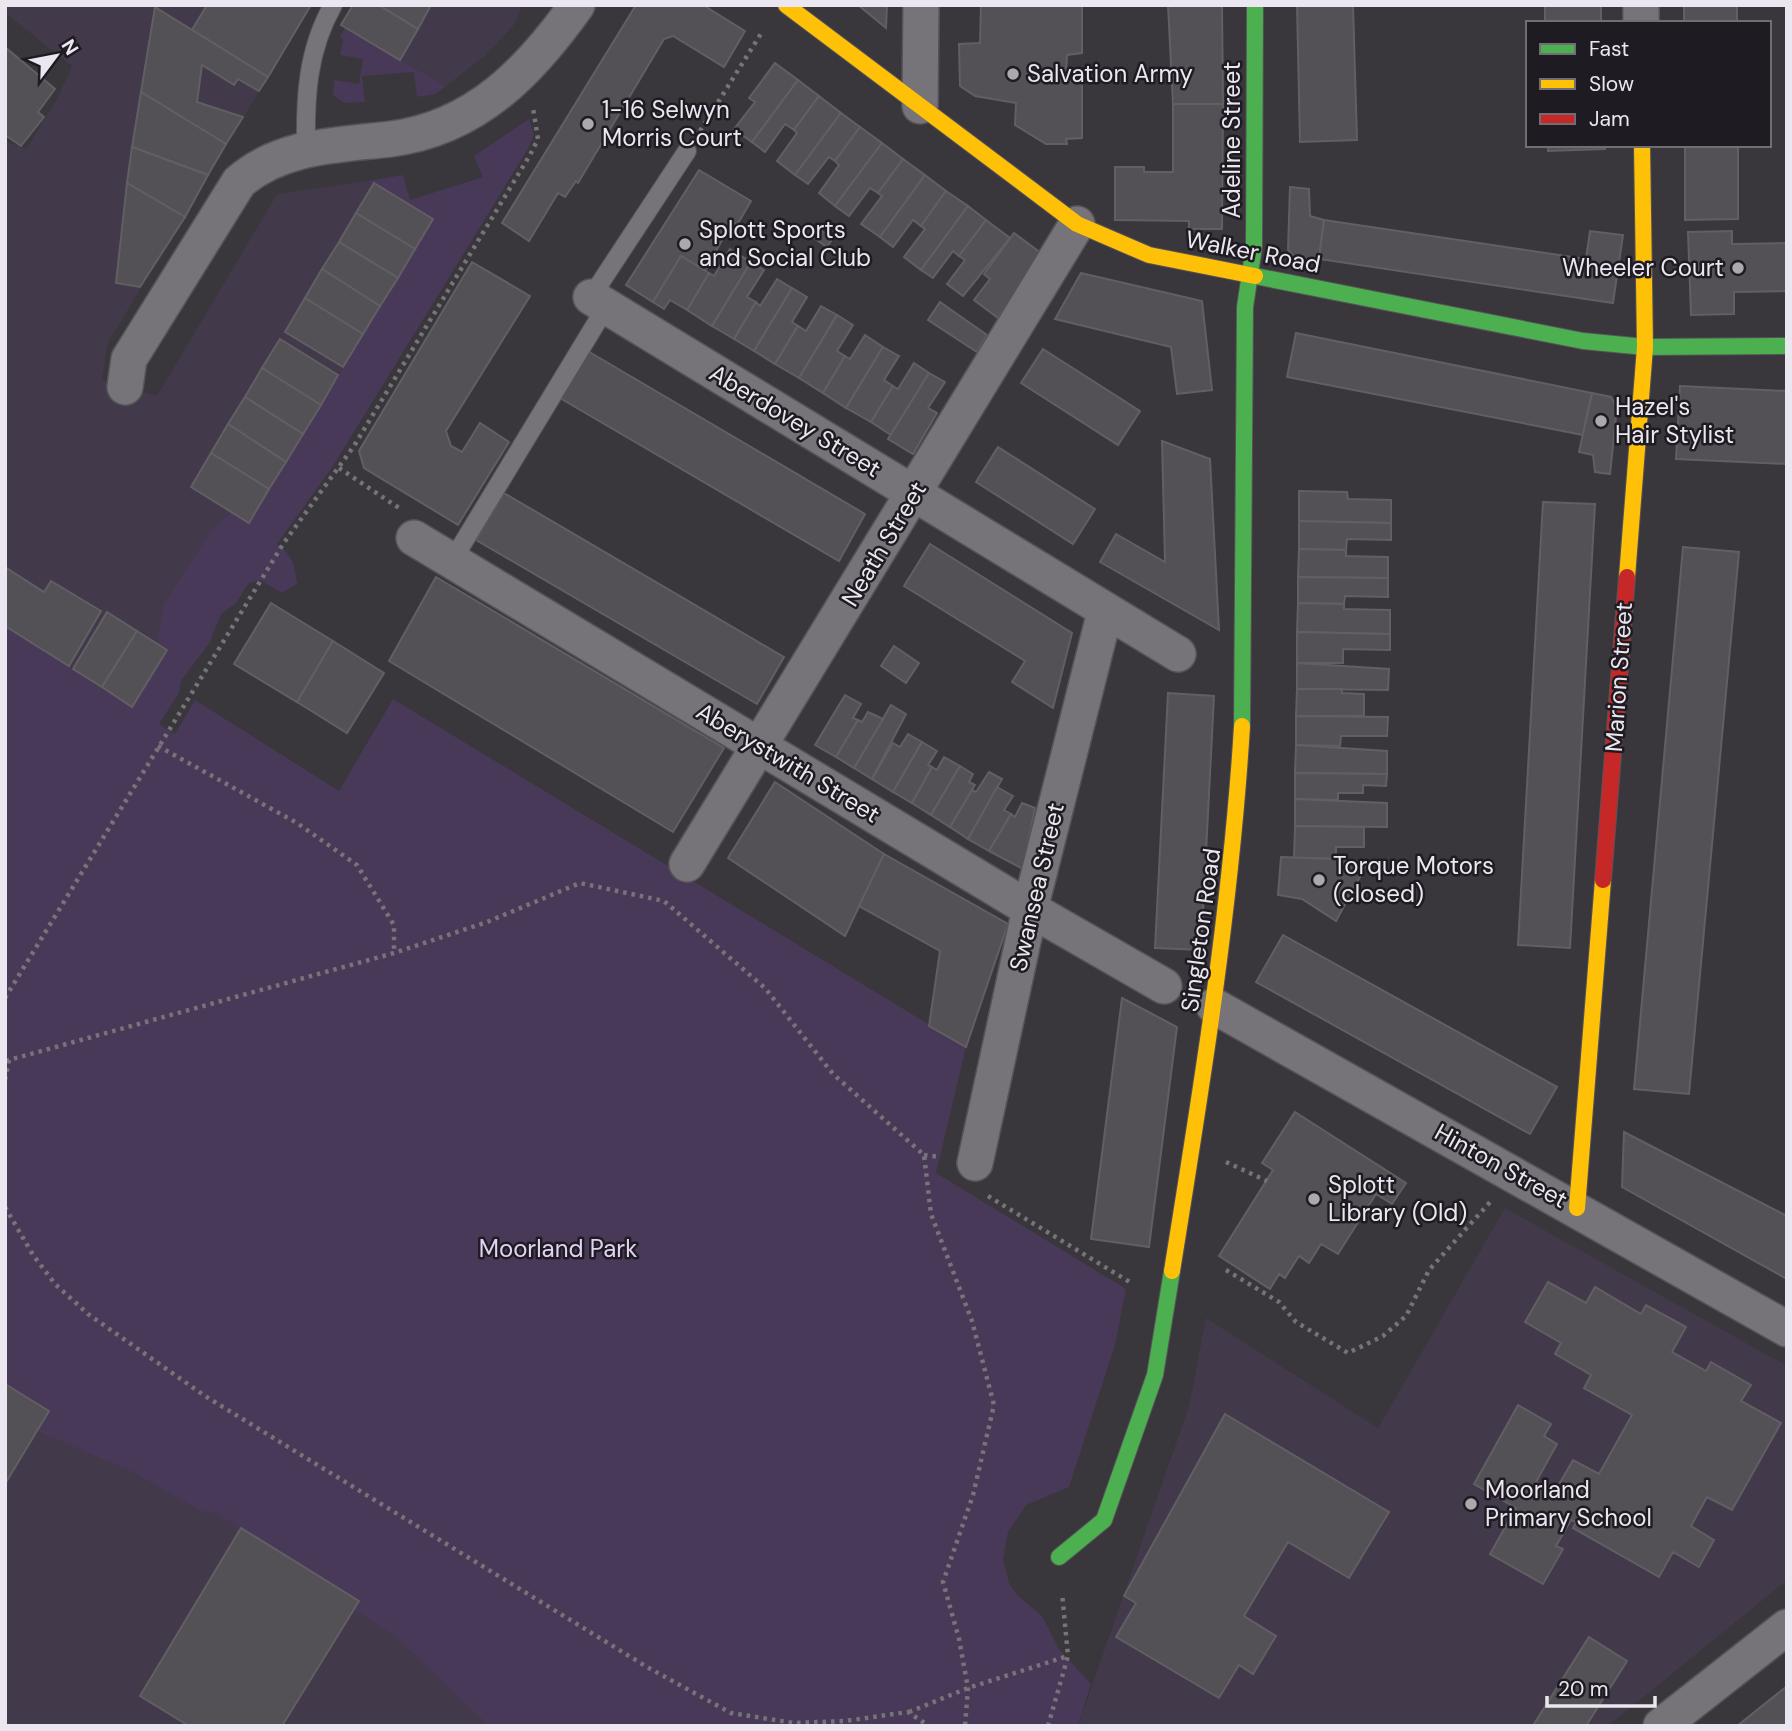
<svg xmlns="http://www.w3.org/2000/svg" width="1792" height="1731" font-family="'DM Sans',sans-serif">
<rect width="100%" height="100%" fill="#39363c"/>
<g fill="#42394b">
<polygon points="5,5 311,5 108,343 102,380 157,396 277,194 367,181 433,219 249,523 132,707 5,626 5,141 26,149 57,99 72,66 5,13"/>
<polygon points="352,5 523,5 513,26 485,56 446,86 341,25"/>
<polygon points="1505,1208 1787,1366 1787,1580 1608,1726 1078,1726 1189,1406 1206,1318 1378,1428"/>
<polygon points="5,1357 359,1601 504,1726 5,1726"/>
</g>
<g fill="#493958">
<polygon points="345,28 446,86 435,94 417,97 414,72 362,76 365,102 345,103 333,95 334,80 359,84 363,59 340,55 343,40 340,37"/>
<path d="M529,119L534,134L528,149L333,466L277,544C292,555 295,564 297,584L282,593L260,580L249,583L236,603L221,614L210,642L181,681L179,693L159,724L175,734L195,700L339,791L393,699L966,1047L936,1173L1126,1289L1115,1345L1069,1487L1026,1505L1008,1532L1003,1559L1009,1583L1017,1595L1042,1616L1059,1649L1091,1684L1078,1726H489L395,1636L354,1609L358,1601L216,1513L201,1511L135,1473L37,1431L49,1411L5,1384V626L132,707L161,660L158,634L164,604L215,525L233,512L252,511L269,489L433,220L367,181L403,175L410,200L483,177L474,156Z"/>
</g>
<g fill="#535156" stroke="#615f64" stroke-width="2">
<polygon points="207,5 311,5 268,77 192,30"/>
<polygon points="353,5 379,5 418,29 400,60 341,25"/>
<polygon points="379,5 431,5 418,29"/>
<polygon points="636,5 703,5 745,31 724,67 673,36 664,39 578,183 576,181 565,197 558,193 529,241 502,223"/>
<polygon points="858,5 887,5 886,28"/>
<polygon points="981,5 1082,5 1082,53 1067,55 1066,75 1082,74 1082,138 1066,139 1067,144 1046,144 1015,125 1016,103 975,96 960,86 959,44 980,43"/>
<polygon points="1168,5 1222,5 1223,104 1173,104"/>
<polygon points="1297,5 1353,5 1357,140 1300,142"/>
<rect x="1545" y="5" width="56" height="18"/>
<rect x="1684" y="5" width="53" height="18"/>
<polygon points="155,7 268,77 259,91 238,79 234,85 202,65 197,102 243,117 226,144 141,92"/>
<polygon points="5,47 55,89 38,112 44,117 21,146 5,135"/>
<polygon points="775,63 798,80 752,142 734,129 755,102 749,98"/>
<polygon points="798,80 819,96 794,130 785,124 765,152 752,142"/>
<polygon points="141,92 226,144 208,175 132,147"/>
<polygon points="819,96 841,113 795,175 777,161 797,133 794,130"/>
<polygon points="1173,104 1223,104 1222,229 1189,229 1189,221 1115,220 1115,167 1144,167 1144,172 1173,172"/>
<polygon points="841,113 860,127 835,161 829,157 808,184 795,175"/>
<polygon points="860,127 882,143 835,206 819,193 839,165 835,161"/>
<polygon points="882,143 903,159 878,193 870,188 849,216 835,206"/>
<polygon points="1548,145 1605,145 1605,149 1548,151"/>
<polygon points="1685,145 1738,145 1738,219 1685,220"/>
<polygon points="132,147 208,175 185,217 127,183"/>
<polygon points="903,159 925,175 880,237 861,224 882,196 878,193"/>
<polygon points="699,170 751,201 737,225 732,222 705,271 681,256 653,302 626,285"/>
<polygon points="925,175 946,191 921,226 913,220 893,247 880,237"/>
<polygon points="127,183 185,217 140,287 116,283"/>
<polygon points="374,183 433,219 415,249 356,213"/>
<polygon points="1290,187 1309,189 1310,216 1324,220 1319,259 1296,259 1288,250"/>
<polygon points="946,191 968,206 921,270 904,257 925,229 921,226"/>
<polygon points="968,206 986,220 959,256 953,251 933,278 921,270"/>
<polygon points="356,213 415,249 398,278 339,242"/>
<polygon points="986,220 1010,238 963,296 947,284 965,260 959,256"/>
<polygon points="1324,220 1586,259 1590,231 1623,235 1613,303 1319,259"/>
<polygon points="820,230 833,238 827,247 814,238"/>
<polygon points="1732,231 1732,244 1787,243 1787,291 1734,292 1734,314 1691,315 1688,232"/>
<polygon points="1014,233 1041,253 998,318 974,300 990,279 984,274"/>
<polygon points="339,242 398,278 380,306 322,269"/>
<polygon points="730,249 751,262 712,326 687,310 709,273 714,276"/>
<polygon points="681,256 709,273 687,310 670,300 664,309 653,302"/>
<polygon points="472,262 530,296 446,431 451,446 462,452 480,423 509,442 458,525 364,468 359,451"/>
<polygon points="751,262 764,270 747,297 756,302 734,339 712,326"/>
<polygon points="322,269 380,306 363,334 305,298"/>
<polygon points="1081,273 1202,301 1212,390 1177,394 1171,347 1055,319"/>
<polygon points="777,279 792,288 754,351 734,339 756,302 760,306"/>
<polygon points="792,288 807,297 792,322 798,326 775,364 754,351"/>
<polygon points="305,298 363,334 343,367 285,332"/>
<polygon points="940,302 987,335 977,352 928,320"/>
<polygon points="821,306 837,315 799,378 775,364 798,326 806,331"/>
<polygon points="837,315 853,325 837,351 845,356 823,393 799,378"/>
<polygon points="1296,333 1592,393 1583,435 1287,377"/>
<polygon points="865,335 883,347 846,408 823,393 845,356 850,359"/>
<polygon points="280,339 338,375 321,405 262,368"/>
<polygon points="883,347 899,356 884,380 893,386 871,422 846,408"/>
<polygon points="1043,349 1140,411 1118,445 1021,383"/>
<polygon points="586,350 865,514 839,561 558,397"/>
<polygon points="914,363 929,373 891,435 871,422 893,386 898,389"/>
<polygon points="262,368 321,405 303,434 245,397"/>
<polygon points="929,373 945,382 928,408 937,413 913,454 888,439"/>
<polygon points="1680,386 1787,391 1787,464 1676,459"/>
<polygon points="1592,393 1611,397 1617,407 1610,474 1595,472 1593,455 1579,452"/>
<polygon points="245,397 303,434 286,462 228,424"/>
<polygon points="228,424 286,462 269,489 211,453"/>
<polygon points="1162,441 1210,459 1219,630 1100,562 1116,534 1165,562"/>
<polygon points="998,447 1095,509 1073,544 976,482"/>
<polygon points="211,453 269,489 249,523 191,487"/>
<polygon points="1299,491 1347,492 1348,499 1391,500 1391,523 1299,521"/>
<polygon points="504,493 784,657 757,704 476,540"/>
<polygon points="1543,502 1595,504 1570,948 1518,945"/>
<polygon points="1299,521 1391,523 1391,540 1347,539 1346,550 1299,549"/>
<polygon points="930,544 1072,633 1053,708 1012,682 1025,661 904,586"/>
<polygon points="1683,547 1739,552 1689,1094 1634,1089"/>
<polygon points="1299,549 1346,550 1346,556 1388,557 1388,578 1298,577"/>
<polygon points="5,567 44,592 51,581 101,611 69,666 5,626"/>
<polygon points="436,577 724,748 673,832 389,661"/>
<polygon points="1298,577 1388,578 1388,597 1345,596 1344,604 1298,603"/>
<polygon points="271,603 333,641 297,702 234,664"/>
<polygon points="1298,603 1344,604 1344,609 1390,610 1390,634 1297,632"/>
<polygon points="107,612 137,631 102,687 73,669"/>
<polygon points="137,631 167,650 132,707 102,687"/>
<polygon points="1297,632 1390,634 1390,650 1343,649 1343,663 1297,663"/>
<polygon points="333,641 384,673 347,733 297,702"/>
<polygon points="894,646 919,663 906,683 881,666"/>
<polygon points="1297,663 1389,669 1388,690 1297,689"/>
<polygon points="1297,689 1342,689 1342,693 1364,694 1364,716 1296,716"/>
<polygon points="1168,693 1214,696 1201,950 1155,948"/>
<polygon points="845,695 861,704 853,718 858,720 836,757 815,745"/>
<polygon points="891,705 906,714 872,779 854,768"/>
<polygon points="868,712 883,719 854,768 836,757 858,720 862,722"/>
<polygon points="1296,716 1388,717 1387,736 1341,736 1340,746 1296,745"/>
<polygon points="908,734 922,742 893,792 872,779 893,743 900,747"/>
<polygon points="922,742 937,751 928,765 932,767 912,803 893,792"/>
<polygon points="1296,745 1387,751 1387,774 1295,773"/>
<polygon points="944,757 960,766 931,815 912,803 932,767 937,770"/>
<polygon points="960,766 973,774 969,782 975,785 950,827 931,815"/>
<polygon points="989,772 1002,779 968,839 950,827 972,790 976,792"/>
<polygon points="1295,773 1387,774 1386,786 1363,785 1363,793 1338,793 1338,800 1295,799"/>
<polygon points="775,782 884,854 845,936 728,858"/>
<polygon points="997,787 1013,796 1004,810 1011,814 989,851 968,839"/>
<polygon points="1295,799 1387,803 1387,827 1295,826"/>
<polygon points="1022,803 1035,808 1023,869 989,851 1011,814 1015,817"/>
<polygon points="1295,826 1364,827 1364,847 1336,847 1336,859 1294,858"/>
<polygon points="884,854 1008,924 966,1047 929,1026 940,951 859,906"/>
<polygon points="1281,857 1336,859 1367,864 1336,921 1302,899 1278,895"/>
<polygon points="1283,935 1557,1087 1530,1134 1256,982"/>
<polygon points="1122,998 1177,1027 1149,1247 1091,1239"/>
<polygon points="1295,1112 1406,1183 1392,1204 1376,1194 1338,1254 1321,1244 1309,1263 1299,1256 1285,1278 1279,1274 1270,1289 1219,1256 1273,1170 1262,1163"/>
<polygon points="1624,1132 1787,1216 1787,1279 1622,1187"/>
<polygon points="1548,1282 1586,1303 1595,1287 1641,1314 1646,1305 1686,1327 1672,1352 1706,1371 1711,1362 1751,1385 1741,1401 1781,1423 1732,1510 1707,1497 1691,1526 1714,1540 1699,1567 1673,1552 1659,1577 1573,1528 1576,1522 1571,1520 1556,1546 1563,1549 1543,1584 1490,1554 1516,1508 1474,1484 1518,1405 1551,1424 1544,1436 1557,1444 1536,1482 1564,1498 1568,1491 1558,1486 1573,1460 1599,1474 1632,1415 1584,1388 1591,1375 1555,1354 1561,1343 1525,1322"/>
<polygon points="5,1384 49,1411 5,1484"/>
<polygon points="1225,1414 1389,1512 1349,1578 1288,1542 1244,1616 1276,1636 1253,1674 1239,1665 1219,1698 1116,1637 1136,1603 1124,1596"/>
<polygon points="241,1528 359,1601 282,1726 189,1726 140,1696"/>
<polygon points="1589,1637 1627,1661 1586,1726 1537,1726 1534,1724"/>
<polygon points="1787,1686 1787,1726 1737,1726"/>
</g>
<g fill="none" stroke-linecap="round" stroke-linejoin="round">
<g stroke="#555358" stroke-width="20">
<g id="lane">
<path d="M306,150C305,98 307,51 333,5"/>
<polyline points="591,297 687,151"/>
<polyline points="452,561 606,307"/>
</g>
</g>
<g stroke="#555358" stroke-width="38">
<g id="street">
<polyline points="1641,5 1641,23"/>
<polyline points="920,106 921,5"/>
<polyline points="591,297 1178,654"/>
<path d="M125,387L129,359L239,182C281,145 339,145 391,139C476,128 530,71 577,5"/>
<polyline points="414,538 1030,909 1164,986"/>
<polyline points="687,864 1077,224"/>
<polyline points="1214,1006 1787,1329"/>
<polyline points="975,1163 1030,909 1105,612"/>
<polyline points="1661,1726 1787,1627"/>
</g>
</g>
<g stroke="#555358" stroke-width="18">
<g id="fast">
<polyline points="1255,276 1583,341 1645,347 1787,346"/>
<polyline points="1242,726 1245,307 1254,247 1255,5"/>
<polyline points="1059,1557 1104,1520 1155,1375 1172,1271"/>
</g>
</g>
<g stroke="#555358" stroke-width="18">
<g id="slow">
<polyline points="786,5 1077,224 1149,255 1255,276"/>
<polyline points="1627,577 1645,347 1642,145"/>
<polyline points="1577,1208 1603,880"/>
<path d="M1172,1271C1201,1090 1231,909 1242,726"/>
</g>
</g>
<g stroke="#555358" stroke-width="18">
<polyline id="jam" points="1603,880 1627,577"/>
</g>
<g stroke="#767479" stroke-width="4.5" stroke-dasharray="3.5 5" stroke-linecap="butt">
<polyline points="700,131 762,32"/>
<polyline points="339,468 399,508"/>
<polyline points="158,746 297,823 357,865 394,925 394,953"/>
<polyline points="5,998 283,544 354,446 530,155 538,139 533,108"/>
<polyline points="5,1080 9,1060 394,953 487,922 580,883 664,901 765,988 833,1074 924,1155 931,1214 972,1321 994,1405 973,1495 943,1582 959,1639 968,1688 965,1726"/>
<polyline points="924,1155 941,1157"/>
<polyline points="1226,1162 1267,1181"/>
<polyline points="988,1196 1133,1284"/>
<polyline points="5,1207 33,1255 55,1284 88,1314 205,1396 647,1667 731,1713 794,1723 845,1721 908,1712 929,1726"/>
<polyline points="1226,1270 1279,1302 1296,1322 1348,1353 1383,1336 1406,1316 1429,1270 1491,1201"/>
<polyline points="909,1712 968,1688 1068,1656"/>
<polyline points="1048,1726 1068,1656 1062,1593"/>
</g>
<use href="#lane" stroke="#767379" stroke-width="18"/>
<use href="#street" stroke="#767379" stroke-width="35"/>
<use href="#fast" stroke="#4caf50" stroke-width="16"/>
<use href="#slow" stroke="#ffc107" stroke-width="16"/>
<use href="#jam" stroke="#c62828" stroke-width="16"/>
</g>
<g fill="#ada8b0" stroke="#1e1c22" stroke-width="2.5">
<circle cx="1013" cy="74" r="7"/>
<circle cx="588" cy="124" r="7"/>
<circle cx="685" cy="244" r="7"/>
<circle cx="1738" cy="268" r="7"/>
<circle cx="1601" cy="421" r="7"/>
<circle cx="1319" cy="880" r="7"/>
<circle cx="1314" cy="1199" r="7"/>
<circle cx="1471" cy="1504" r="7"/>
</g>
<g text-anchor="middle" stroke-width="5" stroke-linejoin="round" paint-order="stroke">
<g font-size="24" fill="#ebe6ef" stroke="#1e1c22" text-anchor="start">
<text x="1027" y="82">Salvation Army</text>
<text x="602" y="118">1-16 Selwyn<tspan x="602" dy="28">Morris Court</tspan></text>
<text x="699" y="238">Splott Sports<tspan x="699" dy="28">and Social Club</tspan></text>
<text x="1724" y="276" text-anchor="end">Wheeler Court</text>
<text x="1615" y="415">Hazel's<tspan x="1615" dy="28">Hair Stylist</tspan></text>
<text x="1333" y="874">Torque Motors<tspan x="1333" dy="28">(closed)</tspan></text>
<text x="1328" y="1193">Splott<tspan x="1328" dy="28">Library (Old)</tspan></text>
<text x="1485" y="1498">Moorland<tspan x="1485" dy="28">Primary School</tspan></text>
</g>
<g font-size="24" fill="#ebe6ef" stroke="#1e1c22">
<text transform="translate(1232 140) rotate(-90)" y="8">Adeline Street</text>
<text transform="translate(1253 252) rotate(11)" y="8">Walker Road</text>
<text transform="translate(795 421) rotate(31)" y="8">Aberdovey Street</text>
<text transform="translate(884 544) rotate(-59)" y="8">Neath Street</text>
<text transform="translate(1619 677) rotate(-86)" y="8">Marion Street</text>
<text transform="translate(788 763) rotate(31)" y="8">Aberystwith Street</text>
<text transform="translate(1037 887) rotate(-77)" y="8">Swansea Street</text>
<text transform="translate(1201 930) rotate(-82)" y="8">Singleton Road</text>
<text transform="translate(1501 1166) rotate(29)" y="8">Hinton Street</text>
</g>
<g font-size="24" fill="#e1d1f3" stroke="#1e1c22">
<text x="558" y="1257">Moorland Park</text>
</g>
</g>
<rect width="1792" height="1731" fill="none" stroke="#ebe6ef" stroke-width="14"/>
<rect x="1526" y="21" width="245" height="126" fill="#1e1c22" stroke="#706d74" stroke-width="2"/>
<rect x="1540" y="44" width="35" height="10" fill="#4caf50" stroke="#706d74" stroke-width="2"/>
<text x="1589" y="56" font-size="21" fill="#ebe6ef">Fast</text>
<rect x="1540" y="79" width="35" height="10" fill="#ffc107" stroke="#706d74" stroke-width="2"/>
<text x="1589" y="91" font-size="21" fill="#ebe6ef">Slow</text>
<rect x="1540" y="114" width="35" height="10" fill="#c62828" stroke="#706d74" stroke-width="2"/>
<text x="1589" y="126" font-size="21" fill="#ebe6ef">Jam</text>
<g transform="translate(56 56) rotate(58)" stroke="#1e1c22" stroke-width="5" paint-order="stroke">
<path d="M0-5L12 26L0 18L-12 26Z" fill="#ebe6ef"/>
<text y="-10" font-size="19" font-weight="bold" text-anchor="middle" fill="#ebe6ef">N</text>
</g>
<path d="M1547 1696v10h108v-10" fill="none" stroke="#ebe6ef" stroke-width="3.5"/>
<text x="1558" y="1696" font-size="21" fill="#ebe6ef" stroke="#1e1c22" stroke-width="5" paint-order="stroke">20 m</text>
</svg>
